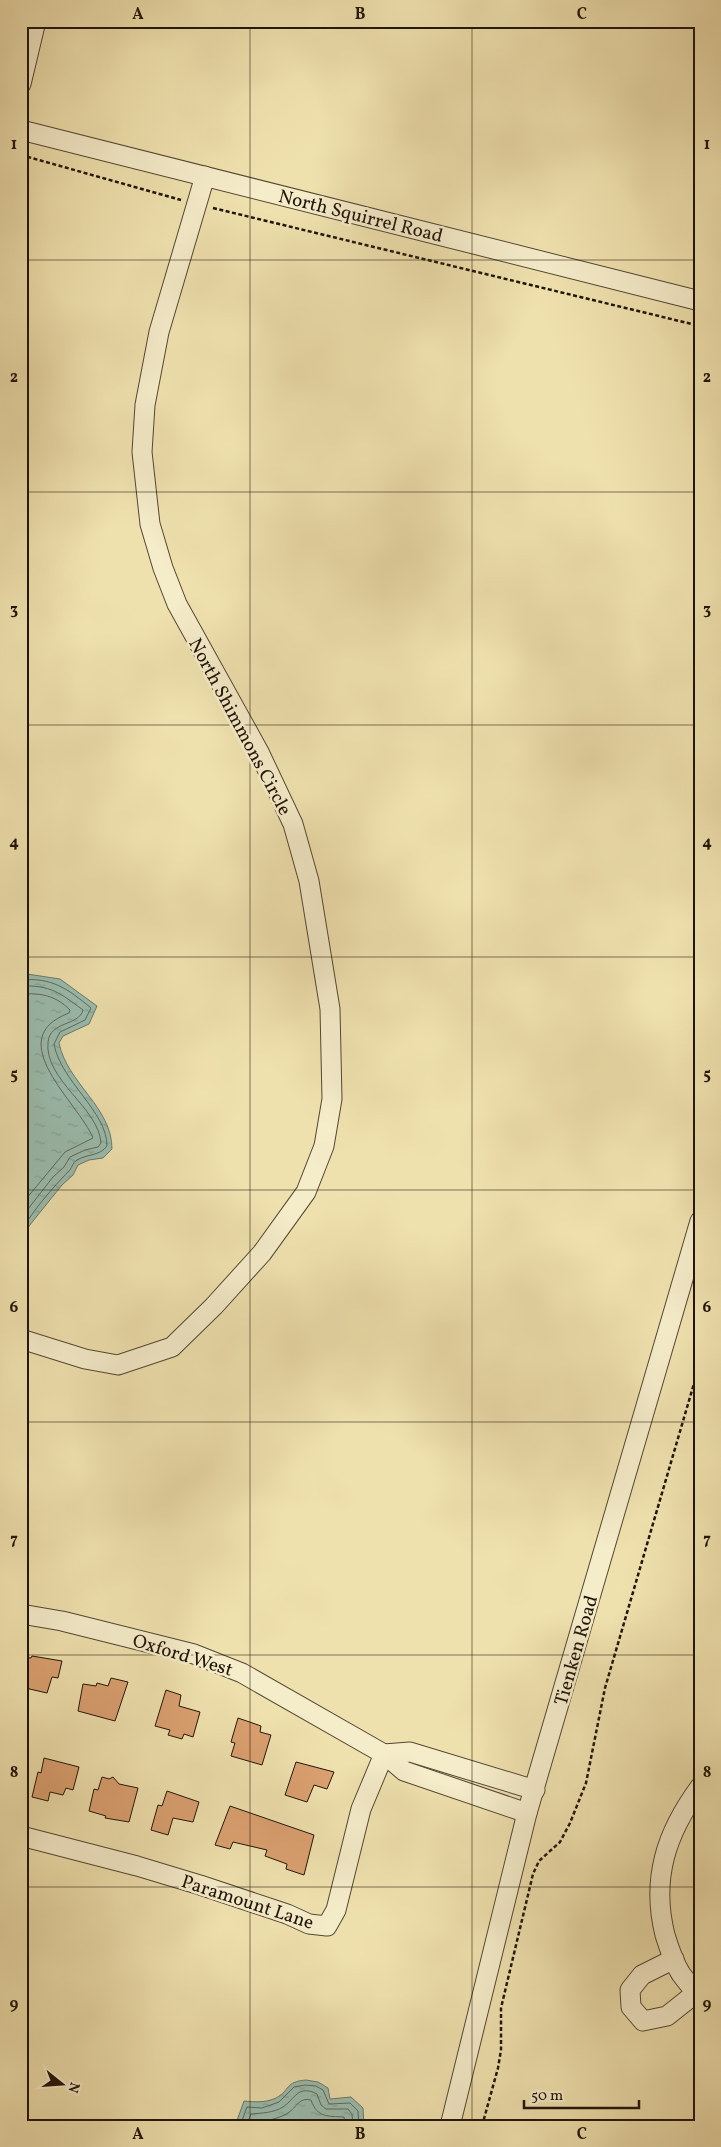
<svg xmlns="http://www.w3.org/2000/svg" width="721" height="2147" font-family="Vollkorn,serif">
<defs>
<pattern id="water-ripples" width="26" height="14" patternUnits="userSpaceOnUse" patternTransform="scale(1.25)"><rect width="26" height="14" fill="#9abdaf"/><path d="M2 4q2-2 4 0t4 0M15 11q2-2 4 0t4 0" fill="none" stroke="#84a295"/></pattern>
</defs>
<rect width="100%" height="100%" fill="#efe1ae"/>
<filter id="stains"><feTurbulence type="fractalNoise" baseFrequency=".004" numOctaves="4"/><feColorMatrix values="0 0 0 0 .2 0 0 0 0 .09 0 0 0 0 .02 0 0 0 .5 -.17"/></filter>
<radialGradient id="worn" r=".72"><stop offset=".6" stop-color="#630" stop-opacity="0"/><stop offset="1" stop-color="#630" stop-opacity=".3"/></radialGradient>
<g fill="url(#water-ripples)" stroke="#69796d">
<path d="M27,974L60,979L97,1006L89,1024L63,1036L59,1043C67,1083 112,1107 112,1149L103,1158L89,1160L78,1165L73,1175L62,1185L29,1226L22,1248L26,1273L21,1280V976Z"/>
<path d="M306,2080L318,2082L328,2088L330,2099L351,2097L363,2108L364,2126H235L244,2101C255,2102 265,2103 276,2098C291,2090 284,2082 306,2080Z"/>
</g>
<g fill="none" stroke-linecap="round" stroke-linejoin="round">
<g stroke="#5d685c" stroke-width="1">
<path d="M21,980C52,977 68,989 91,1008L85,1020L60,1032L54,1044C61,1082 107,1111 107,1146C100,1156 87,1154 77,1160C72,1163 72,1169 68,1172C55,1185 27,1217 21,1233"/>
<path d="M21,986C51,985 60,993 83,1010C79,1026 50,1021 48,1042C44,1080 99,1108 101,1143L98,1147L85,1150L70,1157L64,1167L53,1177L21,1218"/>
<path d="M21,994C41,993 55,995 70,1010L69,1013C0,1039 79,1103 93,1138L65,1152L21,1205"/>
<polyline points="240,2126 247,2107 262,2108 279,2102 294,2087 305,2085 316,2086 323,2090 329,2104 350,2103 358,2111 359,2126"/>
<path d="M246,2126L251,2114C262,2113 273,2113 283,2107C295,2099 298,2084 317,2094L321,2105L326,2109H348L352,2114L353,2126"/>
<path d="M254,2126L256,2121C266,2122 280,2118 288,2113C297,2107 299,2097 311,2100C317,2118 328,2116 344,2117L345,2126"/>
</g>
</g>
<g fill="#dba070" stroke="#201409">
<polygon points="32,1656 62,1661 58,1678 52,1677 47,1693 21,1687 21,1657 31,1658"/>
<polygon points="111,1678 128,1682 115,1721 78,1711 83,1684 96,1686 97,1683 108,1686"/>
<polygon points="166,1690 181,1695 179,1706 200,1712 193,1737 184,1734 182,1739 168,1735 170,1730 155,1726"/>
<polygon points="238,1718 261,1726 260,1732 271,1735 262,1765 231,1756 235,1743 231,1742"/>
<polygon points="44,1758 79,1767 73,1790 66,1788 63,1795 50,1792 48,1801 32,1797 38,1772 41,1773"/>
<polygon points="296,1762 334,1772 327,1789 314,1785 307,1802 285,1795"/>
<polygon points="102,1777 109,1779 113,1777 119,1784 138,1788 129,1822 105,1818 106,1816 89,1811 94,1789 98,1790"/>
<polygon points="167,1791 199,1802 193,1822 173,1818 168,1835 151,1830 158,1805 162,1806"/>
<polygon points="230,1806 314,1835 304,1875 286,1869 287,1864 265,1856 267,1850 233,1842 230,1849 215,1845"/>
</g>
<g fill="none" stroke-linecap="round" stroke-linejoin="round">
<g stroke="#544732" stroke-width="21">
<g id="minor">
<polyline points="21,84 36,21"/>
<polyline points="21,130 700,301"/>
<polyline points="21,1339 85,1359 118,1365 172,1347 214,1306 262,1253 306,1192 324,1146 332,1099 330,1009 309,881 293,824 259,752 177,604 163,568 150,524 142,452 145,405 159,332 205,176"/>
<polyline points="21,1614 62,1621 194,1654 242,1673 384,1754 404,1771 527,1813"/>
<polyline points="384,1754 410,1752 535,1790"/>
<path d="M700,1787C666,1833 651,1879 665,1935C669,1948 674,1963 681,1974C687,1982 694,1990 700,1998"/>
<polyline points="21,1836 137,1866 200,1885 287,1914 309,1924 327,1926 336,1910 361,1809 384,1754"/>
<polyline points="674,1959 642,1975 630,1990 631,2007 643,2021 667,2016 696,1993"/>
<polyline points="450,2126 527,1813 700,1221"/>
</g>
</g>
<g stroke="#201409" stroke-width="2.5" stroke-dasharray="4 2.5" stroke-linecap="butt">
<polyline points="21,155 181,200"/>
<polyline points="213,208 700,326"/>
<polyline points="482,2126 498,2068 501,2050 501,2008 533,1874 539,1861 560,1842 570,1823 586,1783 605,1688 700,1363"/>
</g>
<use href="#minor" stroke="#f5ecca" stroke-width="19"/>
</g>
<path fill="none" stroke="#201409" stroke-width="1" stroke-opacity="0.55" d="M250,21V2126M472,21V2126M21,260H700M21,492H700M21,725H700M21,957H700M21,1190H700M21,1422H700M21,1655H700M21,1887H700"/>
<g text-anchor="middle" stroke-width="5" stroke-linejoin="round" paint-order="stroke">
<g font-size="19" fill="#201409" stroke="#f5ecca">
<text transform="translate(361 215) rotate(14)" y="7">North Squirrel Road</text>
<text transform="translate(241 726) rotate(62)" y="7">North Shimmons Circle</text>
<text transform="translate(575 1650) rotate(-74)" y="7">Tienken Road</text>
<text transform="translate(183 1654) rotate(17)" y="7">Oxford West</text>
<text transform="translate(248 1901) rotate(18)" y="7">Paramount Lane</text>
</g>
</g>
<rect width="721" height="2147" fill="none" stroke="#efe1ae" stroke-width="55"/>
<g transform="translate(62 2084) rotate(107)" stroke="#f5ecca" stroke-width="4" paint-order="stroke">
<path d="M0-4L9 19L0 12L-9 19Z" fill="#201409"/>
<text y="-8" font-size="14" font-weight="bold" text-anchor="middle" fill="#201409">N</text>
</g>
<path d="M524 2100v8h115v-8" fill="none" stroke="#201409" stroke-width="2.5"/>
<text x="531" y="2100" font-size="15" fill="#201409" stroke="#f5ecca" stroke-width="4" paint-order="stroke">50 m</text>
<rect x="28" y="28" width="666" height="2092" fill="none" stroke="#201409" stroke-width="2"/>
<g font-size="16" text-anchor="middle" font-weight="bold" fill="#201409">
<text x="138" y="19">A</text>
<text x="360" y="19">B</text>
<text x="582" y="19">C</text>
<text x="14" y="149">1</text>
<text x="707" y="149">1</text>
<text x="14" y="382">2</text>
<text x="707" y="382">2</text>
<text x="14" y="614">3</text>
<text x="707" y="614">3</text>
<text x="14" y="847">4</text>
<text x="707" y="847">4</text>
<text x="14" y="1079">5</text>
<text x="707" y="1079">5</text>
<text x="14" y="1312">6</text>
<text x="707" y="1312">6</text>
<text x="14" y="1544">7</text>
<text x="707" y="1544">7</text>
<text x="14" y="1777">8</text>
<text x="707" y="1777">8</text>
<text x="14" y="2009">9</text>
<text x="707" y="2009">9</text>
<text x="138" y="2139">A</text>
<text x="360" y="2139">B</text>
<text x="582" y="2139">C</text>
</g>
<rect width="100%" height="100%" filter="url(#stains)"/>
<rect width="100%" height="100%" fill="url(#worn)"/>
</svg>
